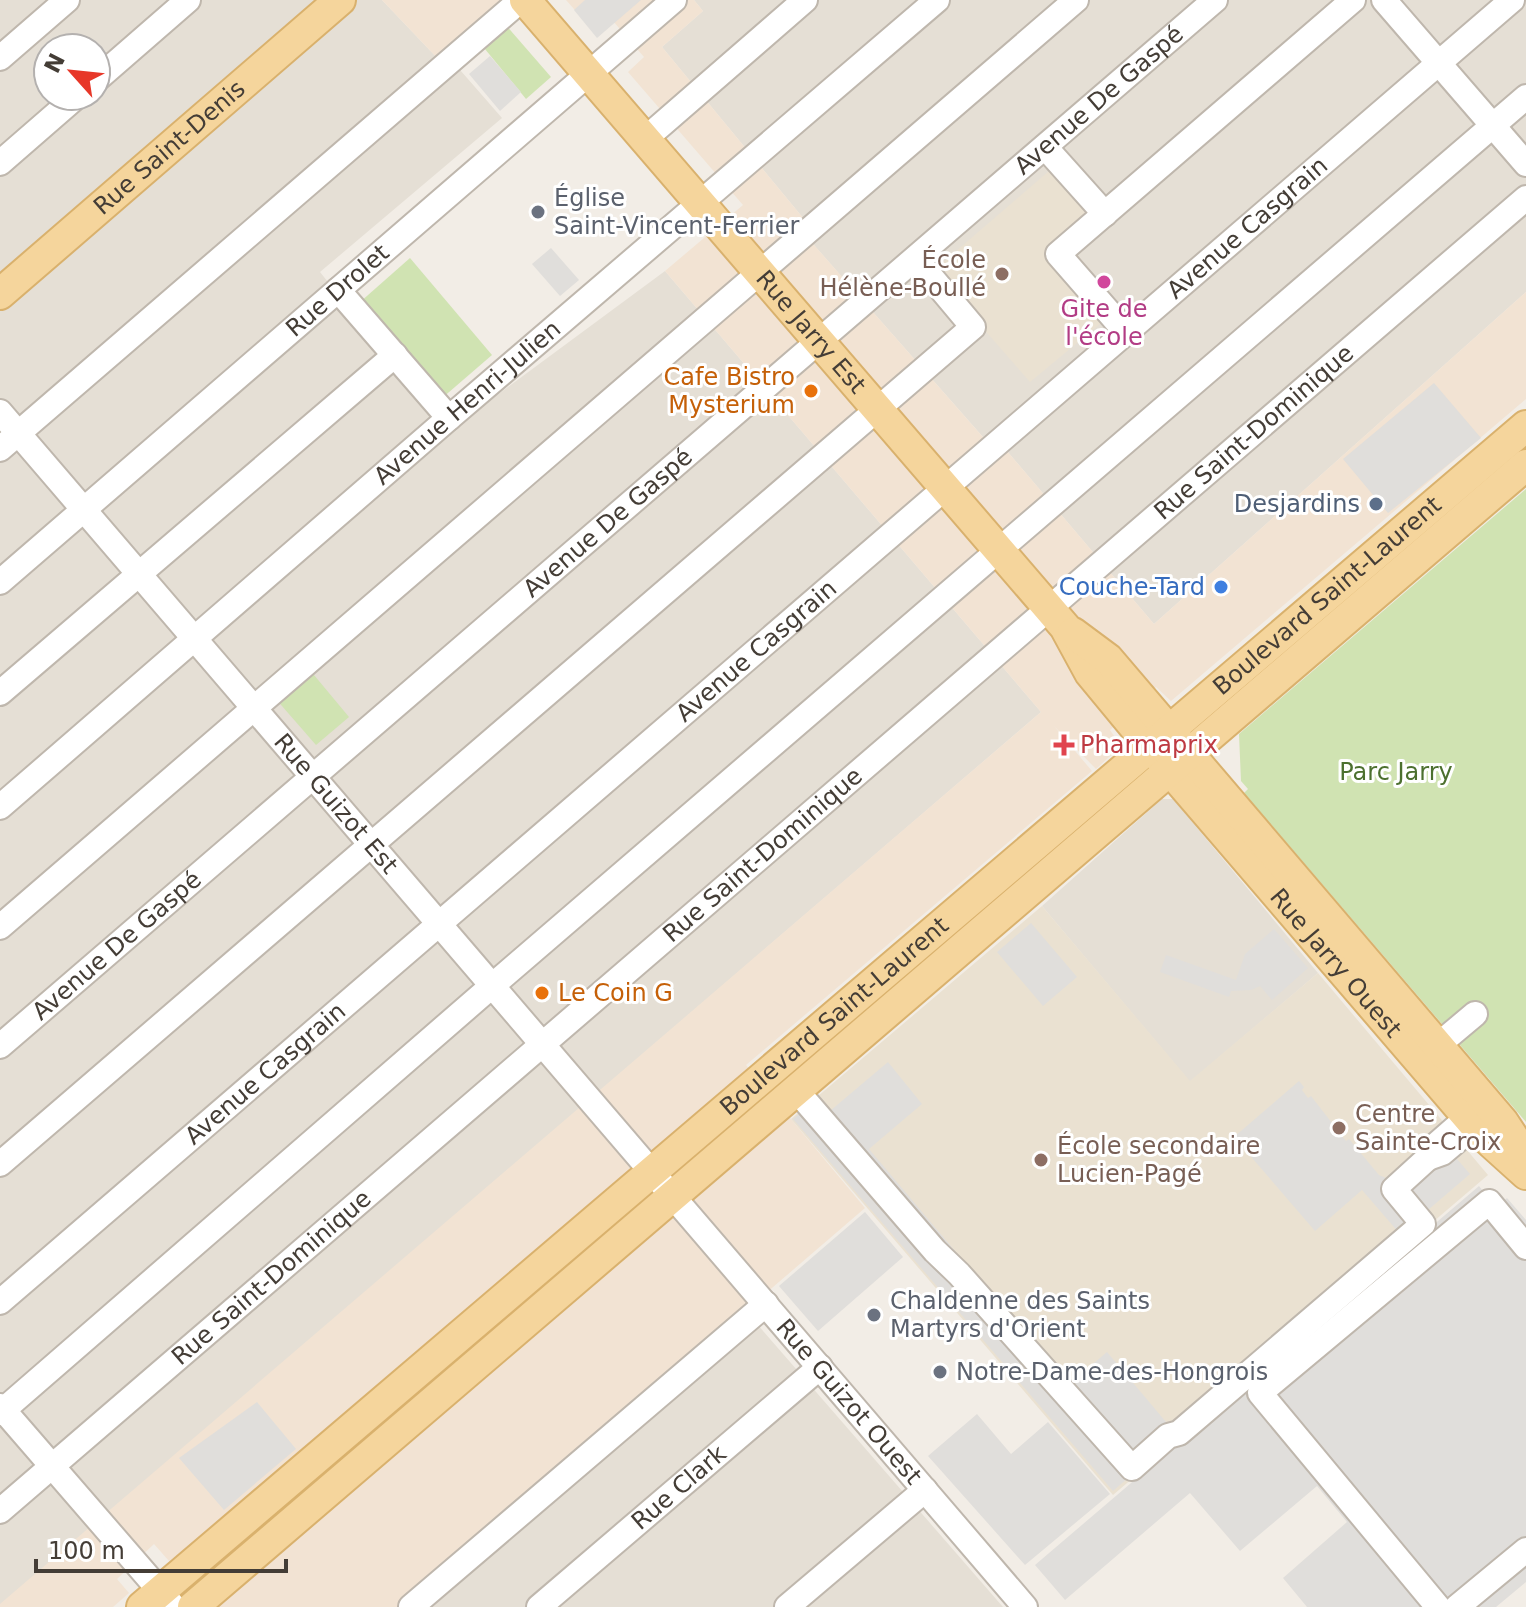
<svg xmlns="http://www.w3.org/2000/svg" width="1526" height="1607" font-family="'DejaVu Sans',sans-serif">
<rect width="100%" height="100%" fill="#f2ede6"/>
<g fill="#e5dfd5" fill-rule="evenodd">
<path d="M0,0H382L440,61L447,55L502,118L320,272L447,432L665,271L1041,712L0,1606ZM48,48H96V96H48Z"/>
<polygon points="694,0 1526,0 1526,292 1154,624 996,438 990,445 806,236 813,230 662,47 703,11"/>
<polygon points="1162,799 1173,799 1318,973 1190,1082 1042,906"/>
<polygon points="757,1324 1003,1607 423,1607"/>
</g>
<g fill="#f2e3d3">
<polygon points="382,0 511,0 440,61"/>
<polygon points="566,0 694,0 703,11 662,47 813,230 807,237 989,444 996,438 1154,624 1526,292 1526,399 1171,701 1156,687 1110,730 1121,746 1096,769 1054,726 1092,771 746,1065 865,1208 401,1607 219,1607 176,1556 169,1561 154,1544 117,1579 129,1593 113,1607 0,1607 0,1604 1041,712 665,271 743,205 628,72 644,57 613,21 597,35"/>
</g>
<g fill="#eae1d1">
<polygon points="1056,165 1099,212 1051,254 1106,319 1030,382 933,271"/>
<polygon points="1042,906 1190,1081 1318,973 1488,1175 1113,1495 791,1119"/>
</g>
<g fill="#d0e3b2">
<polygon points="504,23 551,77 526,99 480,43"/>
<polygon points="410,258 492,355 441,399 359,303"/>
<polygon points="1526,489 1526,1122 1244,793 1248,789 1241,781 1239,734"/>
<polygon points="309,669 349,717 316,745 275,698"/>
<polygon points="984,906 987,909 686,1166 683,1162"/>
<polygon points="640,1199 643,1202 305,1492 302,1488"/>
</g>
<g fill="#e0dedb">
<polygon points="585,0 641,0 597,38 574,10"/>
<polygon points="490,56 521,92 500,111 469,74"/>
<polygon points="551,248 579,280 560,296 532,264"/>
<polygon points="1434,383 1481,438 1388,513 1343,459"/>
<polygon points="1031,923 1077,977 1043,1006 997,952"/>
<polygon points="1274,929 1308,968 1272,1000 1260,986 1251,990 1231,991 1229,997 1160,972 1166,955 1236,980 1245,954"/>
<polygon points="888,1062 922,1104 869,1149 1068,1385 1107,1352 1177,1435 1113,1491 793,1119 819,1098 830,1111"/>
<polygon points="1299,1081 1304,1087 1302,1090 1308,1098 1311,1096 1346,1141 1349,1139 1379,1175 1386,1178 1450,1151 1470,1174 1400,1234 1362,1190 1315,1231 1234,1137"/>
<polygon points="1479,1186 1496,1207 1507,1198 1526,1220 1526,1582 1496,1607 1307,1607 1283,1578 1347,1522 1317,1486 1240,1551 1190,1493 1065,1600 1035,1565"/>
<polygon points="865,1212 903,1257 818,1331 779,1286"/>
<polygon points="257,1402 296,1449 224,1510 179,1458"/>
<polygon points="977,1414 1011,1454 1048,1422 1110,1494 1025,1565 928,1456"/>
</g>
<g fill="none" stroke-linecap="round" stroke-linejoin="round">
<g stroke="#bfb7ad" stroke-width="28">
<g id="minor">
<polyline points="1384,0 1526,164"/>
<polyline points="0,58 67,0"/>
<polyline points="96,80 188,0"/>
<polyline points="645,139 805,0"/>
<polyline points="1045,147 1105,214"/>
<polyline points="0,163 77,96"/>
<polyline points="338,290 449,418"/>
<polyline points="1126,332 1058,254 1353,0"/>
<path id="s1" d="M0,412L1025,1607"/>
<polyline points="0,449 521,0"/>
<path id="s2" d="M0,582L674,0"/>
<polyline points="0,693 395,355"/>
<path id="s3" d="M0,807L449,418L937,0"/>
<polyline points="0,927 1076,0"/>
<polyline points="1438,1045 1475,1014"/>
<path id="s4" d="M0,1046L1215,0"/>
<polyline points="796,1090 935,1251 959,1274 1132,1468 1168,1436 1179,1433 1423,1224 1394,1189 1428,1158"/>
<polyline points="1468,1117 1436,1145 1428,1158 1442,1153 1475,1125"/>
<polyline points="0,1164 973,327 916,259"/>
<path id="s5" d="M0,1302L1512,0"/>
<polyline points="0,1406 174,1607"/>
<polyline points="0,1413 493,985 1526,97"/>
<path id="s6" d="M0,1511L1526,198"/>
<polyline points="411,1607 766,1304"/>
<path id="s7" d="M539,1607L820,1367"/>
<polyline points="787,1607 925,1490"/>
<polyline points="1438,1607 1260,1393 1489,1202 1526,1247"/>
<polyline points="1457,1607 1526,1550"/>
</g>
</g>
<g stroke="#d9b16d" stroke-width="34">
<g id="major">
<path id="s8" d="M525,0L1065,627L1090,673L1181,783L1485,1137L1526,1174"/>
<path id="s9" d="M0,294L340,0"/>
<polyline points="1073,633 1108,659 1503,1122 1526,1157"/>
<path id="s10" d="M142,1607L1526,426"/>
<polyline points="193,1607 1526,465"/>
</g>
</g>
<use href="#minor" stroke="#fff" stroke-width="24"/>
<use href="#major" stroke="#f5d59c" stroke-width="30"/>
</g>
<g fill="#6b7280" stroke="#fff" stroke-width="3">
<circle cx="538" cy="212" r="8"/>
<circle cx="874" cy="1315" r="8"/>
<circle cx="940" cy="1372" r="8"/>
</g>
<g fill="#8d6e63" stroke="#fff" stroke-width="3">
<circle cx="1002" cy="274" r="8"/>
<circle cx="1339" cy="1128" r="8"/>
<circle cx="1041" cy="1160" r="8"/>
</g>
<circle fill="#d1479c" stroke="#fff" stroke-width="3" cx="1104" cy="282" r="8"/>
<g fill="#e8710a" stroke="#fff" stroke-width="3">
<circle cx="811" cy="391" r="8"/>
<circle cx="542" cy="993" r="8"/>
</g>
<circle fill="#5c6f8a" stroke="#fff" stroke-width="3" cx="1376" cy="504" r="8"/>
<circle fill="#3f7fe0" stroke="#fff" stroke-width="3" cx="1221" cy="587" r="8"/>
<path fill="#e0444e" stroke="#fff" stroke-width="3" d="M1060 733h8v8h8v8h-8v8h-8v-8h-8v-8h8z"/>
<g text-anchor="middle" stroke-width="6" stroke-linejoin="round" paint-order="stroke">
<g font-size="24" fill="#443d36" stroke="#fff">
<text dy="8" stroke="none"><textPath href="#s4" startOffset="1450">Avenue De Gaspé</textPath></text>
<text dy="8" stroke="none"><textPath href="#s9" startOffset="224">Rue Saint-Denis</textPath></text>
<text dy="8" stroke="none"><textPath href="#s5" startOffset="1646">Avenue Casgrain</textPath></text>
<text dy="8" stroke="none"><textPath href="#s2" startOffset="446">Rue Drolet</textPath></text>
<text dy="8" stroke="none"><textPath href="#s8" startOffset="438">Rue Jarry Est</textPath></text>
<text dy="8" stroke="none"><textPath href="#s3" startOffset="618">Avenue Henri-Julien</textPath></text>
<text dy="8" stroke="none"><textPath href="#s6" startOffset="1654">Rue Saint-Dominique</textPath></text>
<text dy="8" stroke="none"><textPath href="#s4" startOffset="802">Avenue De Gaspé</textPath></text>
<text dy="8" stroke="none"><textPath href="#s10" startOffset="1558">Boulevard Saint-Laurent</textPath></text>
<text dy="8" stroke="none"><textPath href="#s5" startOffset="998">Avenue Casgrain</textPath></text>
<text dy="8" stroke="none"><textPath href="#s1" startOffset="516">Rue Guizot Est</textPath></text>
<text dy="8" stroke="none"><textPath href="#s6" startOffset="1006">Rue Saint-Dominique</textPath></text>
<text dy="8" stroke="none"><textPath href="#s4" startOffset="154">Avenue De Gaspé</textPath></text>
<text dy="8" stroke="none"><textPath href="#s8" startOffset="1260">Rue Jarry Ouest</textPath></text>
<text dy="8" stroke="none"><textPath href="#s10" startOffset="910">Boulevard Saint-Laurent</textPath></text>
<text dy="8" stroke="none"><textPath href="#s5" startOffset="350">Avenue Casgrain</textPath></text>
<text dy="8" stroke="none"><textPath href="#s6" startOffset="358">Rue Saint-Dominique</textPath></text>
<text dy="8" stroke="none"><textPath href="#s1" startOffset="1304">Rue Guizot Ouest</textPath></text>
<text dy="8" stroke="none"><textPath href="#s7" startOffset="184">Rue Clark</textPath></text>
</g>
<g font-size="24" fill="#5b616d" stroke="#fff" text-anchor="start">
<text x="554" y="206">Église<tspan x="554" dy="28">Saint-Vincent-Ferrier</tspan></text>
<text x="890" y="1309">Chaldenne des Saints<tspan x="890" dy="28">Martyrs d'Orient</tspan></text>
<text x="956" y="1380">Notre-Dame-des-Hongrois</text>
</g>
<g font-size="24" fill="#785e54" stroke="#fff" text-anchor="start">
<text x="986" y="268" text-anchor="end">École<tspan x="986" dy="28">Hélène-Boullé</tspan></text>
<text x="1355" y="1122">Centre<tspan x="1355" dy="28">Sainte-Croix</tspan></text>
<text x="1057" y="1154">École secondaire<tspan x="1057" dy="28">Lucien-Pagé</tspan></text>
</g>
<g font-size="24" fill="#b23c85" stroke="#fff">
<text x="1104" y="317">Gite de<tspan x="1104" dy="28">l'école</tspan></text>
</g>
<g font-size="24" fill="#c56008" stroke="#fff" text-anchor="end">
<text x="795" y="385">Cafe Bistro<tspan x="795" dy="28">Mysterium</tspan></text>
<text x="558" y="1001" text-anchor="start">Le Coin G</text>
</g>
<g font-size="24" fill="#4e5e75" stroke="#fff" text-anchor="end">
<text x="1360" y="512">Desjardins</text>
</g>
<g font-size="24" fill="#366cbe" stroke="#fff" text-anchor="end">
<text x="1205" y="595">Couche-Tard</text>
</g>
<g font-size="24" fill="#be3a42" stroke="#fff" text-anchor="start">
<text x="1080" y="753">Pharmaprix</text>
</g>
<g font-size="24" fill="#4c702f" stroke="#fff">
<text x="1396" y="780">Parc Jarry</text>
</g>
</g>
<g transform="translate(72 72) rotate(297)"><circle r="38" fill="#ffffff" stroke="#b4b1af" stroke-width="2"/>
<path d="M0-6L14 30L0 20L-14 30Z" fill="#e73728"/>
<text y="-12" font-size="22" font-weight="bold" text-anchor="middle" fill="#443d36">N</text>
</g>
<path d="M36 1559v12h250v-12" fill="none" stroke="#443d36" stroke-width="4"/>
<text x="48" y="1559" font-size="24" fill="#443d36" stroke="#ffffff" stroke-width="6" paint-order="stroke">100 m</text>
</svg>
